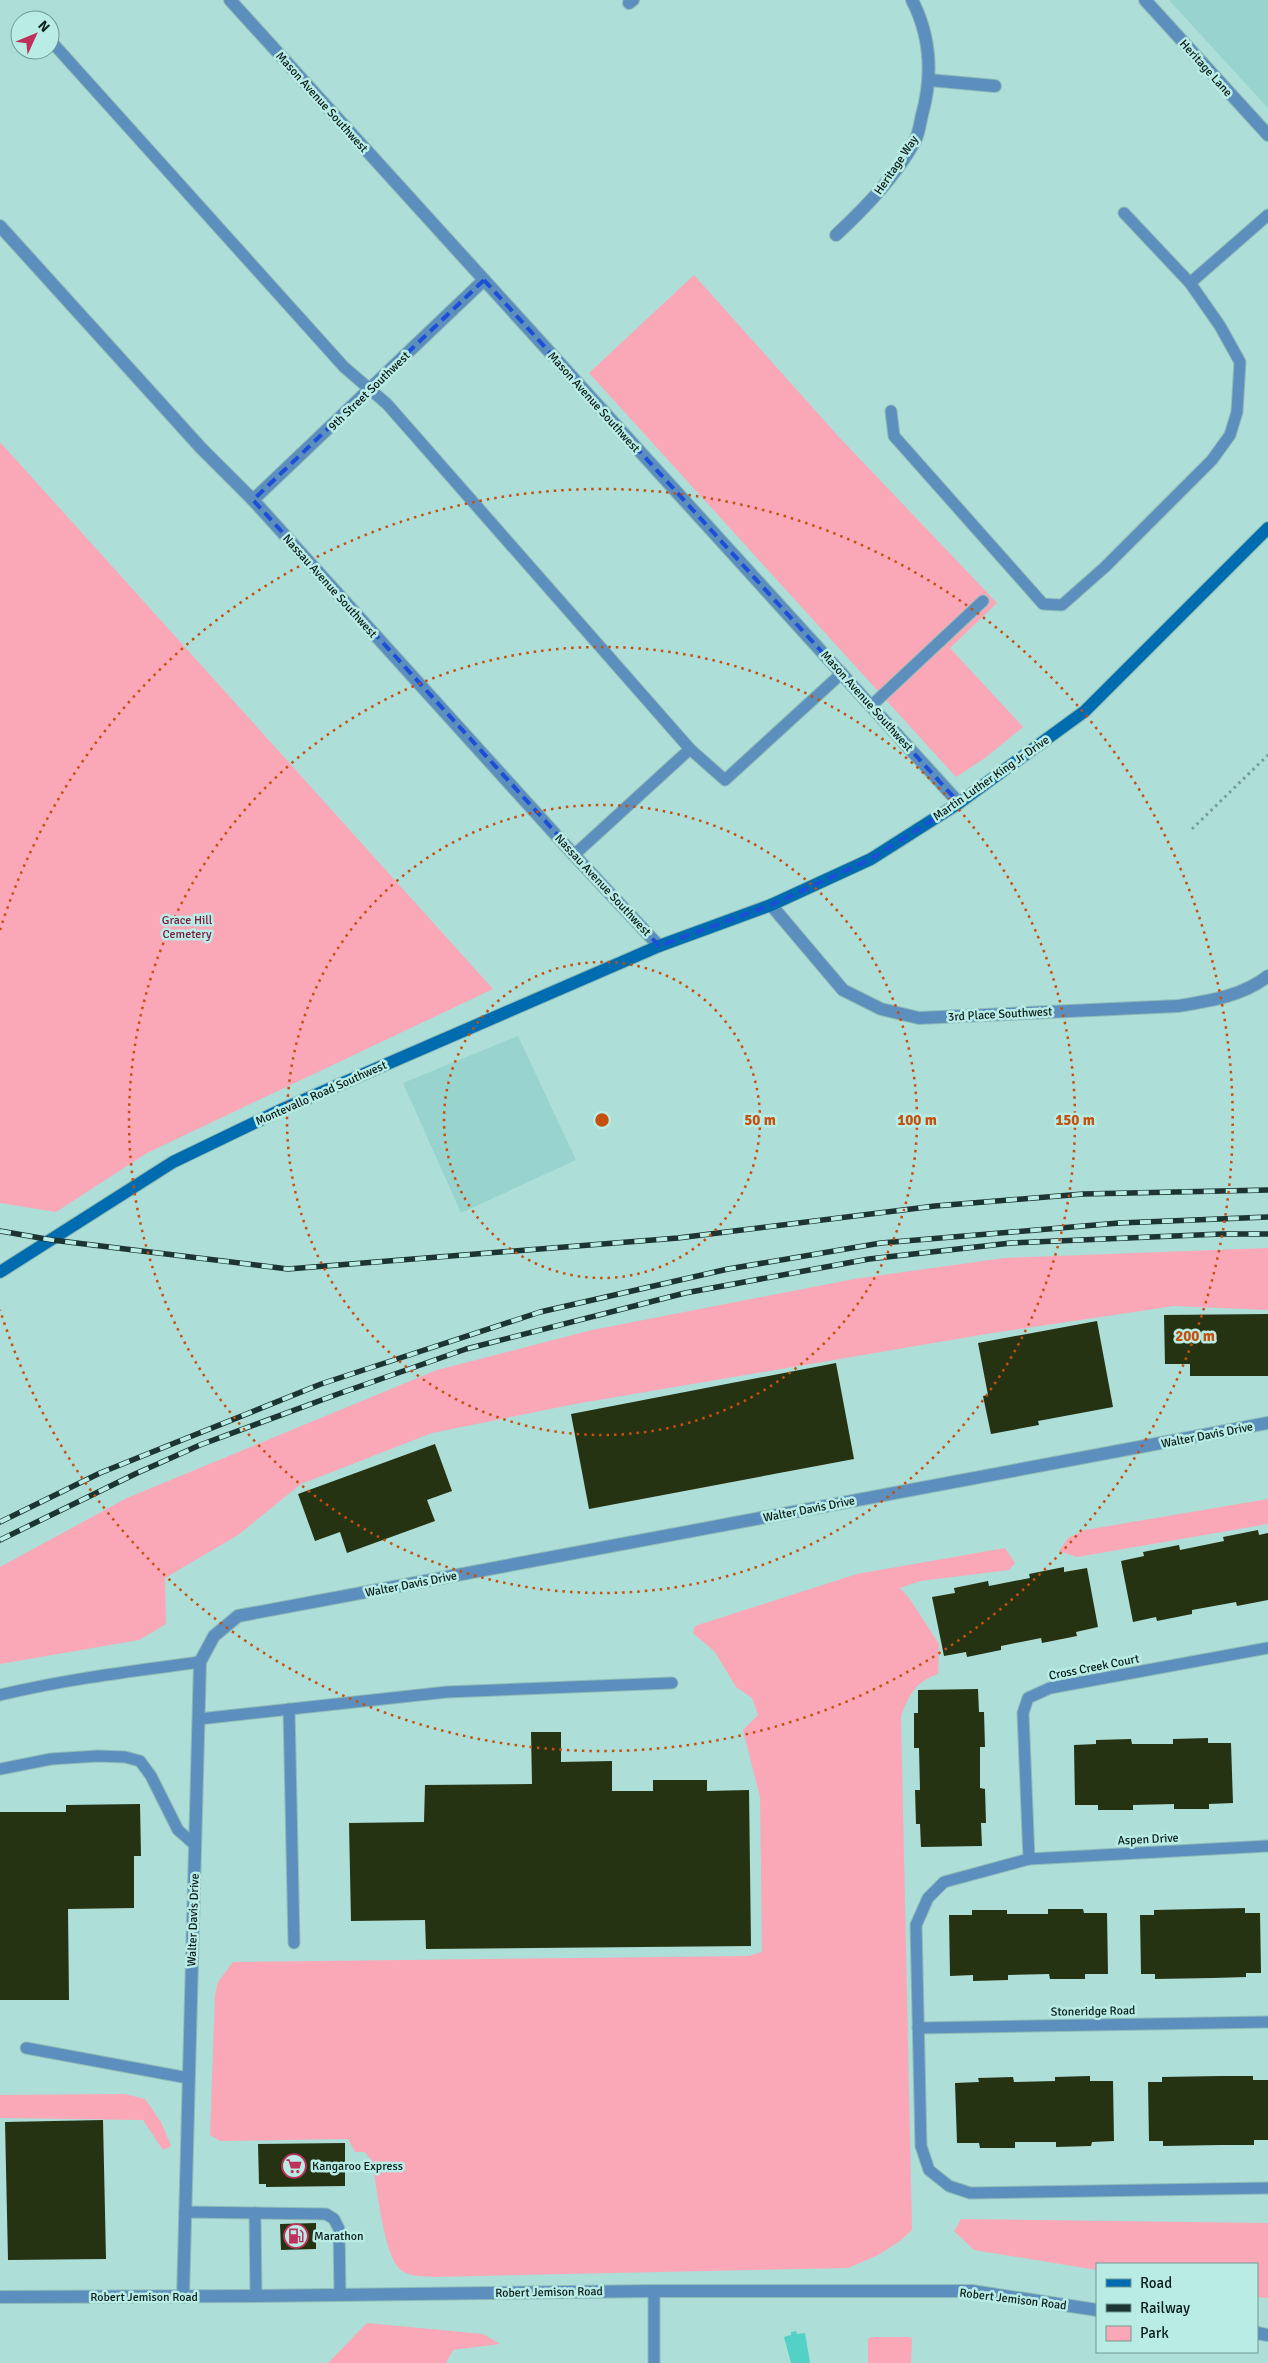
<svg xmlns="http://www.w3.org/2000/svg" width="1268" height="2363" font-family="Signika,sans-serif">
<rect width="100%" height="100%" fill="#added8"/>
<g fill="#98d4cd">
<polygon points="1169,0 1268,0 1268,108"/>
<polygon points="518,1036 576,1160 461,1213 403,1083"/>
</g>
<g fill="#faa8b7">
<polygon points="694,275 838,436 997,603 950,648 1023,727 985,758 956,777 589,373"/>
<polygon points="0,442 493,989 147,1153 56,1212 0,1203"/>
<polygon points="1268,1248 1268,1310 1174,1306 992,1333 575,1404 432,1433 301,1484 238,1535 165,1578 166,1624 139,1640 0,1664 0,1567 127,1498 437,1370 592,1330 854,1279 1004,1258"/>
<polygon points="1268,1499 1268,1524 1077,1557 1059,1551 1068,1538 1085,1530"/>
<path d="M1005,1548L1015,1563L1009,1570L920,1581L900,1588L909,1598L939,1644L938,1674C915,1682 909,1695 901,1716L912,2230L900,2241L878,2255L848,2268L433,2277C421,2276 405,2277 397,2266C383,2247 377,2187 372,2161L365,2152H355L348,2139L220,2141L210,2135L215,1995L218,1982L233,1962L748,1956L762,1952L760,1797L743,1730L758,1715L752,1698L736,1687L715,1652L693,1633L695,1626L857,1574Z"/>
<polygon points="125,2094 145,2099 161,2122 171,2146 163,2150 143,2120 0,2118 0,2095"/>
<polygon points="961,2219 1268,2223 1268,2298 1257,2297 1257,2264 1097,2264 1097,2270 974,2250 954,2231"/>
<polygon points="367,2323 483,2334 500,2344 453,2350 446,2363 328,2363"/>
<polygon points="871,2337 909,2337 912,2339 911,2363 868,2363 868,2339"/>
</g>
<polygon fill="#53d1c6" points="796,2331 797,2334 805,2333 810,2363 791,2363 784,2337 791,2335 791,2332"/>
<g fill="#263312">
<polygon points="1268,1314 1268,1376 1190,1376 1190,1364 1165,1364 1164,1315"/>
<polygon points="1097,1321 1113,1407 1038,1421 1039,1425 991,1434 983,1396 988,1395 978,1343"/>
<polygon points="836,1363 854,1459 589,1509 571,1414"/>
<polygon points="435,1444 452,1491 427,1500 435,1521 347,1553 340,1532 315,1541 298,1494"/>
<polygon points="1258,1530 1259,1535 1268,1533 1268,1600 1237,1606 1236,1602 1192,1610 1192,1614 1157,1621 1156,1617 1133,1622 1121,1561 1144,1556 1143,1552 1179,1545 1180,1550 1224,1541 1223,1537"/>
<polygon points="1064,1567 1064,1572 1087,1568 1098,1627 1076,1632 1077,1636 1042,1643 1041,1638 1001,1646 1001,1650 967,1657 966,1652 944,1656 932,1597 955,1593 954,1588 988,1581 989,1586 1030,1578 1029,1574"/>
<polygon points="978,1689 979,1712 984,1712 985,1747 980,1747 980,1788 985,1789 986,1823 981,1823 982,1846 921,1847 920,1824 916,1824 915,1790 920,1790 919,1748 914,1748 914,1713 918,1713 918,1690"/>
<polygon points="531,1732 561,1732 561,1762 612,1761 612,1791 653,1791 653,1780 707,1780 707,1791 749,1790 751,1946 426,1949 425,1920 351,1921 349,1823 424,1822 425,1785 532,1784"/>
<polygon points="1208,1738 1208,1743 1231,1743 1233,1803 1209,1804 1209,1809 1174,1809 1174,1804 1133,1805 1133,1810 1098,1810 1098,1805 1075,1805 1074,1745 1096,1744 1096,1740 1131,1739 1132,1744 1173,1744 1173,1739"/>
<polygon points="140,1804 141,1856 134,1856 134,1908 68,1909 69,2000 0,2000 0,1812 66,1812 66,1805"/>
<polygon points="1245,1908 1245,1913 1260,1913 1261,1973 1246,1973 1246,1977 1213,1978 1155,1979 1155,1974 1141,1974 1140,1915 1154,1915 1154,1910"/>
<polygon points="1048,1909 1083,1909 1084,1913 1107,1913 1108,1974 1085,1974 1085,1979 1050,1979 1049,1974 1008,1975 1008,1980 973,1981 973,1975 950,1976 949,1915 972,1915 972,1910 1007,1910 1007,1914 1048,1914"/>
<polygon points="1090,2076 1090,2081 1113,2081 1114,2141 1092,2142 1091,2146 1056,2147 1056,2142 1015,2142 1015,2148 980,2148 979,2143 957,2143 955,2083 979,2082 978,2078 1013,2077 1014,2082 1055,2081 1055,2077"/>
<polygon points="1220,2076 1253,2076 1253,2080 1268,2080 1268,2140 1254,2140 1254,2145 1221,2145 1163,2146 1163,2141 1149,2141 1148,2082 1162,2082 1162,2077"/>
<polygon points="103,2120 106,2259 8,2260 5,2122"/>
<polygon points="345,2143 345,2186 266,2187 266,2184 259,2184 258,2144"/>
<polygon points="316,2223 316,2249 281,2250 280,2224"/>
</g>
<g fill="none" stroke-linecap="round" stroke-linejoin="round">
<g stroke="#8fbbb6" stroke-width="13">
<g id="service">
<polyline points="50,40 344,367 387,404 690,749 725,780 842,673"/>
<polyline points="1124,213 1190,283"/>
<polyline points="891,411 894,436 1043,604 1062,605 1105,567 1212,460 1230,435 1237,412 1240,362 1220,326 1190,283 1268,215"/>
<polyline points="871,706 983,601"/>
<polyline points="574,855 690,749"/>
<path d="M0,1695C66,1679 133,1671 200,1662"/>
<polyline points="289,1709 294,1943"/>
<polyline points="199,1719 447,1692 672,1683"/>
<polyline points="0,1769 51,1759 98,1756 125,1757 140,1761 151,1776 178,1830 195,1845"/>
<polyline points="1268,1846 1029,1859 944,1882 928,1898 916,1925 921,2146 929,2170 949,2186 970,2193 1268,2188"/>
<polyline points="1029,1859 1023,1713 1028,1698 1050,1688 1268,1648"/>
<polyline points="918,2028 1268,2022"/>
<polyline points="26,2048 188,2078"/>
<polyline points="185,2212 326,2214 334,2219 339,2229 340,2295"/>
<polyline points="255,2213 256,2296"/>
<polyline points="654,2363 654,2291"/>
</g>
</g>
<g stroke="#8fbbb6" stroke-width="14">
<g id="minor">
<polyline points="230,0 959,803"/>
<polyline points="1145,0 1268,135"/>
<polyline points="629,3 633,0"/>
<polyline points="929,80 995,86"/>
<polyline points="0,226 201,448 253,500 574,855 659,946"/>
<path d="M836,235C866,207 895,177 915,141C919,133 920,123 922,115C933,75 931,37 912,0"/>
<polyline points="253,500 484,280"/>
<path d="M771,905L843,990L881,1009L919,1018L1178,1006C1209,1001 1243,996 1268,976"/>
<polyline points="0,2297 256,2296 654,2291 972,2291 1097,2310"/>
<polyline points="183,2297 200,1662 214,1636 238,1616 1268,1423"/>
<polyline points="1257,2333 1268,2335"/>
</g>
</g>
<g stroke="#8fbbb6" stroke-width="14">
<polyline id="secondary" points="0,1272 173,1162 283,1109 659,946 771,905 871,859 959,803 1085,711 1268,528"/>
</g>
<polyline stroke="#759c98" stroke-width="3" stroke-dasharray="2.5 4" stroke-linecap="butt" points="1192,829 1268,755"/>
<use href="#service" stroke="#5c8fbe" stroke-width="11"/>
<use href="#minor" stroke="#5c8fbe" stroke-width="12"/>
<use href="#secondary" stroke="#006cb0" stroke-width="12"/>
<g stroke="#1d3532" stroke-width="5.5">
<g id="rail">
<polyline points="0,1231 52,1240 288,1269 678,1238 935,1206 1083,1194 1268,1190"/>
<polyline points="0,1522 100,1473 321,1384 540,1312 728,1269 881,1243 1119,1223 1268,1217"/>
<polyline points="0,1540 135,1474 200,1445 338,1394 466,1349 685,1293 869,1259 1011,1243 1221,1234 1268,1234"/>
</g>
</g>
<use href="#rail" stroke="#b9ece5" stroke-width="4" stroke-dasharray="11" stroke-linecap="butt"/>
</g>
<path fill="none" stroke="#1d4ed8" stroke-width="4" stroke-dasharray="10 6" stroke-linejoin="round" d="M484,280L959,803L871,859L771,905L659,946L253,500Z"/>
<g fill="none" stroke="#c6500e" stroke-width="2.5" stroke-dasharray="2.5 5">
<circle cx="602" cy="1120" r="158"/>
<circle cx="602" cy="1120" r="315"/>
<circle cx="602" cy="1120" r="473"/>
<path d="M0 930A631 631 0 1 1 0 1310"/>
</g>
<defs>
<g id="supermarket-ring" transform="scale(1.25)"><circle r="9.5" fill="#b9ece5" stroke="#bf305d" stroke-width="1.5"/><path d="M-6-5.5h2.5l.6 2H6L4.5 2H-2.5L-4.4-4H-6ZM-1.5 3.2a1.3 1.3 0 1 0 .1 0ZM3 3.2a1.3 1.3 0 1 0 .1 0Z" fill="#bf305d"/></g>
<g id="fuel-ring" transform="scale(1.25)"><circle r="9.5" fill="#b9ece5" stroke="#bf305d" stroke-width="1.5"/><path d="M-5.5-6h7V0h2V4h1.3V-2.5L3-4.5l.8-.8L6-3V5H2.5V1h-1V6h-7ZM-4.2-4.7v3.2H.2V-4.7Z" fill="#bf305d"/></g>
</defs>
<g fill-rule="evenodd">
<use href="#supermarket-ring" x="294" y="2166"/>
<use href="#fuel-ring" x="296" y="2236"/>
</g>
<g text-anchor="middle" stroke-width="5" stroke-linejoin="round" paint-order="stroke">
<g font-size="12" fill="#081c1a" stroke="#b9ece5">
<text transform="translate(1206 68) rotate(48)" y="4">Heritage Lane</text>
<text transform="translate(322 102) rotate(48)" y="4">Mason Avenue Southwest</text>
<text transform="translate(896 165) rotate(-56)" y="4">Heritage Way</text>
<text transform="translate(369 391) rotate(-44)" y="4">9th Street Southwest</text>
<text transform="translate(594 402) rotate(48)" y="4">Mason Avenue Southwest</text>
<text transform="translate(330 586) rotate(48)" y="4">Nassau Avenue Southwest</text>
<text transform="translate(867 701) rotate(48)" y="4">Mason Avenue Southwest</text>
<text transform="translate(991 778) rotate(-35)" y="4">Martin Luther King Jr Drive</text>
<text transform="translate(603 885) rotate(47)" y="4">Nassau Avenue Southwest</text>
<text transform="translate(1000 1014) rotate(-3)" y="4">3rd Place Southwest</text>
<text transform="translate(321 1093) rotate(-24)" y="4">Montevallo Road Southwest</text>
<text transform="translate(1207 1435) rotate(-11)" y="4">Walter Davis Drive</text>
<text transform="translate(809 1509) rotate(-11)" y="4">Walter Davis Drive</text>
<text transform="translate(411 1584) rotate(-11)" y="4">Walter Davis Drive</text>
<text transform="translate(1094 1667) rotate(-11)" y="4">Cross Creek Court</text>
<text transform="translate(1148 1839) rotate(-3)" y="4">Aspen Drive</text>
<text transform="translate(193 1920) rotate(-88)" y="4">Walter Davis Drive</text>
<text transform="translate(1093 2011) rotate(-1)" y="4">Stoneridge Road</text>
<text transform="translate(549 2292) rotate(-1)" y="4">Robert Jemison Road</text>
<text x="144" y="2301">Robert Jemison Road</text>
<text transform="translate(1013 2299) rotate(7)" y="4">Robert Jemison Road</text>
</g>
<g font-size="12" fill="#7c1739" stroke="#b9ece5">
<text x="187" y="924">Grace Hill<tspan x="187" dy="14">Cemetery</tspan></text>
</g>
<g font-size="12" fill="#081c1a" stroke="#b9ece5" text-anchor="start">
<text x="312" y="2170">Kangaroo Express</text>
<text x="314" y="2240">Marathon</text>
</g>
</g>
<circle cx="602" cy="1120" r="8" fill="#c6500e" stroke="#b9ece5" stroke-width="2.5"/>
<g font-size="15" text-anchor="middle" font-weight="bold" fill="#c6500e" stroke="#b9ece5" stroke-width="5" stroke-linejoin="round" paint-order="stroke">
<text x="760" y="1125">50 m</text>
<text x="917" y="1125">100 m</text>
<text x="1075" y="1125">150 m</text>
<text x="1195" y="1341">200 m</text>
</g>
<rect x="1096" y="2263" width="162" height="90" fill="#b9ece5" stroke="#729994"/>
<rect x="1106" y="2279" width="25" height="8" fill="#006cb0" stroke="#729994"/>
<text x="1140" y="2288" font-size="15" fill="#081c1a">Road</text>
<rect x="1106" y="2304" width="25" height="8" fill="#1d3532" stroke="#729994"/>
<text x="1140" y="2313" font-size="15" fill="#081c1a">Railway</text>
<rect x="1106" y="2326" width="25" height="15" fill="#faa8b7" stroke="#729994"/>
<text x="1140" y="2338" font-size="15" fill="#081c1a">Park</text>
<g transform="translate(35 35) rotate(46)"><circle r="24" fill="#b9ece5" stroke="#729994"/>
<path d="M0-4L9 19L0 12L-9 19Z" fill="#bf305d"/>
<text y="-8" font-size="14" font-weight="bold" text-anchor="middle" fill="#081c1a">N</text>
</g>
</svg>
